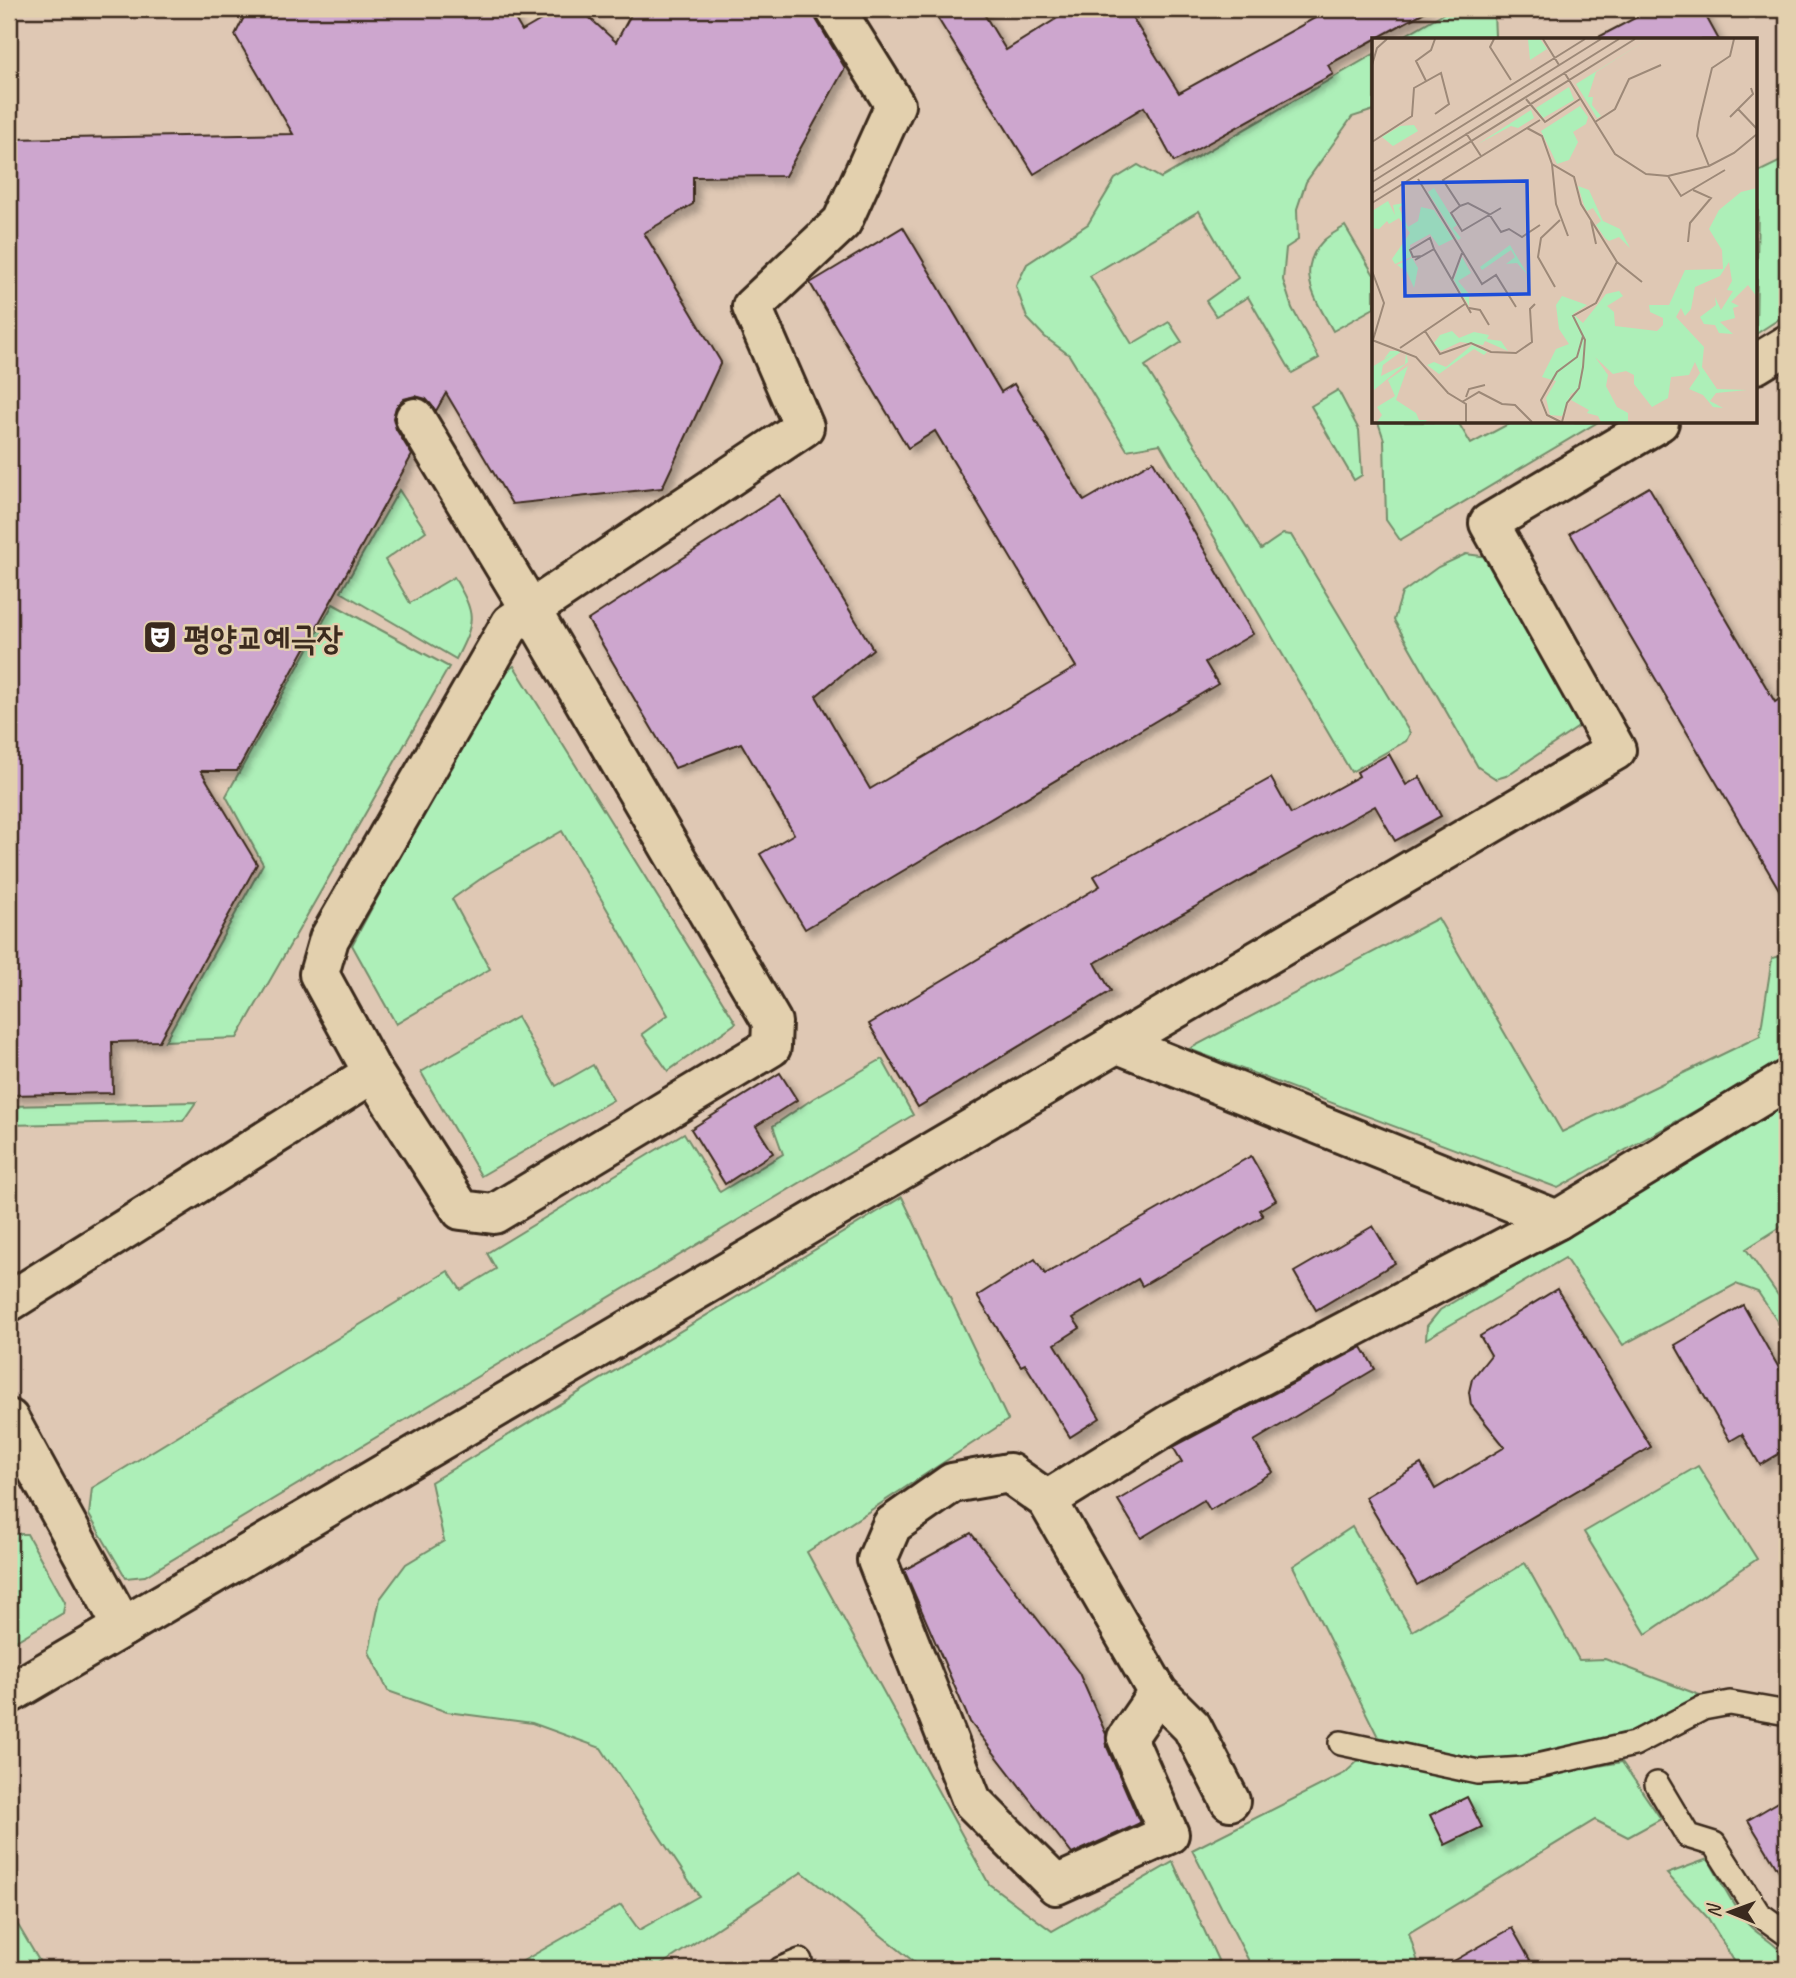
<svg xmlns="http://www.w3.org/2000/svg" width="1796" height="1978" font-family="Caveat,'Poor Story',sans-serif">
<defs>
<filter id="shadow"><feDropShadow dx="6" dy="6" stdDeviation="3.5" flood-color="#0004"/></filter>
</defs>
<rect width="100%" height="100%" fill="#dfc8b4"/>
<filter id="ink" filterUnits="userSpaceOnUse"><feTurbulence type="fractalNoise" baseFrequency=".0143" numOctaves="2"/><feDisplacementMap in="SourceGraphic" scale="14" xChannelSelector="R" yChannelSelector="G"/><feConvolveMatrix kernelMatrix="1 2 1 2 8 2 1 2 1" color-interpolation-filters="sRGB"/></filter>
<g filter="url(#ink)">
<g fill="#adefb8" stroke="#748c6b" stroke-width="2">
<polygon points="1451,9 1488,9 1494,13 1495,36 1492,40 1397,40"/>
<polygon points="1374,54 1374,110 1352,117 1306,182 1297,209 1298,240 1286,248 1283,280 1292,308 1319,358 1292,373 1248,297 1216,316 1206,301 1238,278 1199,211 1090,276 1132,344 1169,322 1182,342 1145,366 1261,549 1283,534 1291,535 1410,733 1406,741 1351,772 1160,444 1127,450 1069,355 1045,337 1027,318 1016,286 1027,264 1088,224 1115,179 1138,165 1161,178"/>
<polygon points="1787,158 1787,314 1756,334 1758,197 1756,173"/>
<path d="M1345,226L1374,275V308L1333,331C1317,302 1294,271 1323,241C1329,235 1338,231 1345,226Z"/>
<polygon points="1338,390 1359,430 1362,475 1354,480 1311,406"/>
<polygon points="1378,422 1458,422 1471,444 1512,422 1598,422 1400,540 1386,520 1384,440"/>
<path d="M399,490L426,531L385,560L410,603L454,577C476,615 476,620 456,659L341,592Z"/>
<polygon points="1466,554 1488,557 1586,722 1506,776 1496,779 1478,767 1394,620 1402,593 1438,567"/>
<polygon points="333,604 449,667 237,1038 165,1041 263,864 226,796"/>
<polygon points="514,666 736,1023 668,1071 642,1034 668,1015 562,831 489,873 452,899 490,969 396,1024 352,945 494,680"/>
<polygon points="1438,918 1562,1132 1760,1036 1772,958 1787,955 1787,1059 1558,1188 1189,1049"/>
<polygon points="517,1017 556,1086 593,1065 613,1100 481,1176 421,1072"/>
<polygon points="882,1059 913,1115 145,1576 126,1578 89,1515 92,1488 448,1271 461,1290 496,1269 487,1253 684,1133 720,1192 783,1154 773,1126 814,1098"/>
<polygon points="196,1102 183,1121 9,1125 9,1106"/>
<polygon points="1787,1102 1787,1223 1746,1249 1787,1308 1787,1319 1779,1324 1758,1292 1736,1284 1623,1345 1565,1258 1426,1339 1427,1326 1440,1310"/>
<polygon points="902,1197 1008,1420 807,1552 989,1884 1052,1931 1173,1862 1222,1969 923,1969 802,1872 655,1969 509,1969 621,1905 639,1930 699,1896 601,1748 532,1723 447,1712 388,1691 369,1652 380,1599 406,1564 444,1541 431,1482"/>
<polygon points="1698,1466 1757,1559 1646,1634 1584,1532"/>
<polygon points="1352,1527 1412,1631 1525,1563 1579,1660 1605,1659 1702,1696 1637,1730 1521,1760 1485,1762 1378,1737 1293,1566"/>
<polygon points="14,1534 27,1534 65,1602 63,1613 9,1645 9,1537"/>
<polygon points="1359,1760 1451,1777 1522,1779 1622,1762 1661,1819 1628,1837 1595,1820 1409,1933 1420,1969 1253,1969 1192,1850 1345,1773"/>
<path d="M1708,1859C1719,1877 1735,1911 1749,1925C1762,1939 1787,1947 1787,1969H1739L1708,1918L1667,1874Z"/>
<polygon points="9,1910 44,1969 14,1969 9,1960"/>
</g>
<g fill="#cda6ce" stroke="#3b2a1e" stroke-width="2" filter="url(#shadow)">
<polygon points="248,9 509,9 522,31 560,9 580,9 616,42 634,9 810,9 845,68 785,176 693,177 693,204 644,233 721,362 662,488 512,504 446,393 436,411 426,399 415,396 404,399 396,407 393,418 396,429 412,455 237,771 201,771 257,864 159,1041 112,1042 113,1093 9,1095 9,139 293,134 235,35"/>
<polygon points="932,9 981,9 1006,50 1072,9 1127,9 1179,93 1331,9 1430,9 1328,65 1333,74 1174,162 1144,107 1034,174"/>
<polygon points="1652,9 1702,9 1719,40 1593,40"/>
<polygon points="903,227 1001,392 1014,384 1084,501 1153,461 1253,634 1205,662 1218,684 805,929 760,854 794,834 741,743 675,768 588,620 780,495 873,649 816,696 870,789 1076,667 935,431 908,448 810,283"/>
<polygon points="1649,487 1775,702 1787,694 1787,903 1570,533"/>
<polygon points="1389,754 1406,785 1420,777 1441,816 1395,841 1375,806 1095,963 1111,991 918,1107 869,1024 1100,886 1094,876 1271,778 1291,814 1359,776 1357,772"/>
<polygon points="780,1073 797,1100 756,1126 773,1153 725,1184 691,1129"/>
<polygon points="1251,1156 1276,1200 1259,1210 1263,1216 1142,1286 1138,1279 1073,1318 1080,1328 1055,1344 1100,1418 1070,1437 1025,1364 1021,1366 977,1296 1035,1259 1045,1274"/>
<polygon points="1373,1226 1395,1263 1316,1310 1294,1272"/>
<polygon points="1557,1289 1651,1447 1417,1585 1365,1497 1421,1464 1435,1489 1505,1447 1471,1405 1469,1392 1472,1379 1491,1355 1480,1336"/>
<polygon points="1743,1305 1787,1382 1787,1449 1760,1465 1742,1434 1730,1441 1675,1345"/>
<polygon points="1362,1347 1375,1369 1254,1441 1273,1472 1210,1510 1204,1500 1141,1538 1118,1500 1182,1462 1173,1447"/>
<polygon points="971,1533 1079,1673 1106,1734 1107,1747 1140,1823 1072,1854 970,1722 904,1570"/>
<polygon points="1467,1797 1482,1827 1445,1845 1430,1815"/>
<polygon points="1787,1797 1787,1884 1748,1820"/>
<polygon points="1512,1928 1535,1969 1440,1969"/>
</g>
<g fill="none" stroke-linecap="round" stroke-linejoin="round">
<g stroke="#3b2a1e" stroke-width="28">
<g id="service">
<polyline points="1341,1743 1478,1772 1524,1769 1634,1744 1703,1708 1730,1703 1787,1713"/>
<polyline points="1657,1784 1688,1836 1714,1844 1758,1913 1787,1934"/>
<polyline points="781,1969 800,1961"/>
</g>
</g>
<g stroke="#3b2a1e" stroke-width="44">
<g id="minor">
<polyline points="1756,364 1787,345"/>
<polyline points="1116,1043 1557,1220 1787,1080"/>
<polyline points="373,1073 461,1210 494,1214 771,1047 772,1022 531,610 415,418"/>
<polyline points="9,1302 373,1073 319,974 329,939 511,623 804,427 752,307 842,222 895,105 835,9"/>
<polyline points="9,1419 123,1627"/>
<polyline points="1047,1500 1009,1473 952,1483 892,1525 877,1560 972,1801 1056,1885 1169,1834 1127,1738 1158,1693"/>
<polyline points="9,1694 1616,750 1489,523 1659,422"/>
<polyline points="1230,1801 1192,1727 1158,1693 1047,1500 1173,1422 1557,1220"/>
</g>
</g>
<use href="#service" stroke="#e3d0ae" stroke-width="23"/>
<use href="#minor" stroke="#e3d0ae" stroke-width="38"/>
</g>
</g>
<defs>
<g id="theatre-square" transform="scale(1.75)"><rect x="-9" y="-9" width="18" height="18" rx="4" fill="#3b2a1e" stroke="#e3d0ae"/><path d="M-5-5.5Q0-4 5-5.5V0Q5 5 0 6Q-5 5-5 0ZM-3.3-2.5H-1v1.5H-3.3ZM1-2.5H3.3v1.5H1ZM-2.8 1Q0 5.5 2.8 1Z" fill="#fff"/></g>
</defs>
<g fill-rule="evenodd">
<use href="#theatre-square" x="160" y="637"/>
</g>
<g text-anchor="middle" stroke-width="5" stroke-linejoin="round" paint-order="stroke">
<g font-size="33" font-weight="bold" fill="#3b2a1e" stroke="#e3d0ae" text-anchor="start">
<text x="184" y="649">평양교예극장</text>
</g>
</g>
<g transform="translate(1372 38)">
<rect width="385" height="385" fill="#dfc8b4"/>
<path d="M156,1H168L175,11L158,22ZM276,1L224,34L216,59H221L220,67L229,78L225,80L204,46ZM197,49L202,62L171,80L164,70ZM208,68L216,79L214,86L201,94L206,104L197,122L185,126L169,93ZM159,72L162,80L146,90L139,88L106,106ZM42,87L46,93L21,108L10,99L28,88ZM206,148L217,152L231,183L248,191L258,210L247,199L237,203L233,200L224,187L229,183L221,170L215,173L212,167ZM62,150L85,187L81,190L89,200L86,202L56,154ZM385,150V259L376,247L359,264L367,268L361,270L363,280L348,284L361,296L347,295L343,287L332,286L328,279L344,267L343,259L349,272L361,253L355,252L360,243L357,224L348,238L323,249L319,271L313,278L309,270L304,279L332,309L330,329L345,351L375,352L344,355L338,363L351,370L341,369L331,357L317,351L328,335L323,324L317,337L299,339L296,360L280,369L262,346V337L254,333L241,336L223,319L236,337L234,348L245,369L256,375V384H229L226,378L215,375L217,372L199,362L204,353L199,356L190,378L178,377L174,360L184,343L170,339L184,311L197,306L187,291L184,267L190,258L215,267L201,276L211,285L234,256L247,253L251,258L235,268L242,274L243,288L285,293L291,287V280L278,274L277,267H297L313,232L351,231L350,212L337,191L347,172L369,154ZM16,163L23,177L21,167L32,165L27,170L36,189L46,183L49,169L62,172L81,201L67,208L58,196L38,207L39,219L23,226L20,221L38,195L27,180L17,186L15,183L7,191L0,190V173ZM138,207L156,237L145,225L134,226L143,219L139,212L110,232L108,229ZM90,219L99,235L86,243L97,256V268L82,242ZM40,220L46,230L42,250L35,234L25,227ZM80,293L87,300L102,294L117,297L115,301L129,303L136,313L113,303L111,307L88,304L69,313L62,305L68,297ZM100,307L115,314L112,317L102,311L67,336L55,327L62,324L74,329ZM18,313H30L11,327L9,338L33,326L34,315L36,324L2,352L0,329L23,315L12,321ZM36,328L24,362L44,375L47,382H55L53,384H5L10,377L5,369L23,358L16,342Z" fill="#adefb8"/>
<path fill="none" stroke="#9d8978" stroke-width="2" d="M122,1L118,9L139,42M171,1L187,27M0,27L5,10L15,1M192,34L243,116L274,136L296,138L337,128L362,115L385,96M54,43L44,23L59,12L63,1M154,61L173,84L208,61M366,71L385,91M358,79L381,56L379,50M168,82L71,142L88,168L96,165L117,176L129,194L137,191L150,199L168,187M223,84L243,71L257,41L289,27M155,90L170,98L180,126L202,139L209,166L245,224L270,244M94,95L109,118M0,104L40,78L42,50L69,35L77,66L63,76M180,126L184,166L196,198M337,128L325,98L327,84L340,30L358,18L362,1M0,134L213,1M296,138L309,158L353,132M46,141L110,246L124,237L144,269M0,144L229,1M0,155L247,1M0,165L263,1M88,168L79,175L90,193L129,170M219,183L224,206M316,204L318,185L339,160L321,152M90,215L80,242L99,275M50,218L41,219L38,212L58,200L62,211M43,222L62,211L80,242M0,233L12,265L1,302M183,249L166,219L169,200L188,182M97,270L108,272L117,287M53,293L68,316L99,305L119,314L144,315L160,304L158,271L163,266M0,302L44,319L76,355L94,366V384M28,310L93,266M94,359L97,351L113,347M90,364L107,354L130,366L143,367L160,384M189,384L175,377L169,362L185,334L205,319L211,298M190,384L195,365L207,350L211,329L213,302L201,278L224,265L245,224"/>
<path fill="#1d4ed8" fill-opacity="0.15" stroke="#1d4ed8" stroke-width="3.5" d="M155,143L157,256L33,258L31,145Z"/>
<rect width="385" height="385" fill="none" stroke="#3b2a1e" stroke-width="3.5"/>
</g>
<rect width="1796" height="1978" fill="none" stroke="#e3d0ae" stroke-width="35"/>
<rect x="18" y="18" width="1761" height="1943" fill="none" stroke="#3b2a1e" stroke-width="2.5" filter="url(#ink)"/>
<g transform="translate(1730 1912) rotate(271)" stroke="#e3d0ae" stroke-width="5" paint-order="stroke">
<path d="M0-5L12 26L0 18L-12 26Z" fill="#3b2a1e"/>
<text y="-10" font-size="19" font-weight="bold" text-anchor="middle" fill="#3b2a1e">N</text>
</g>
</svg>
